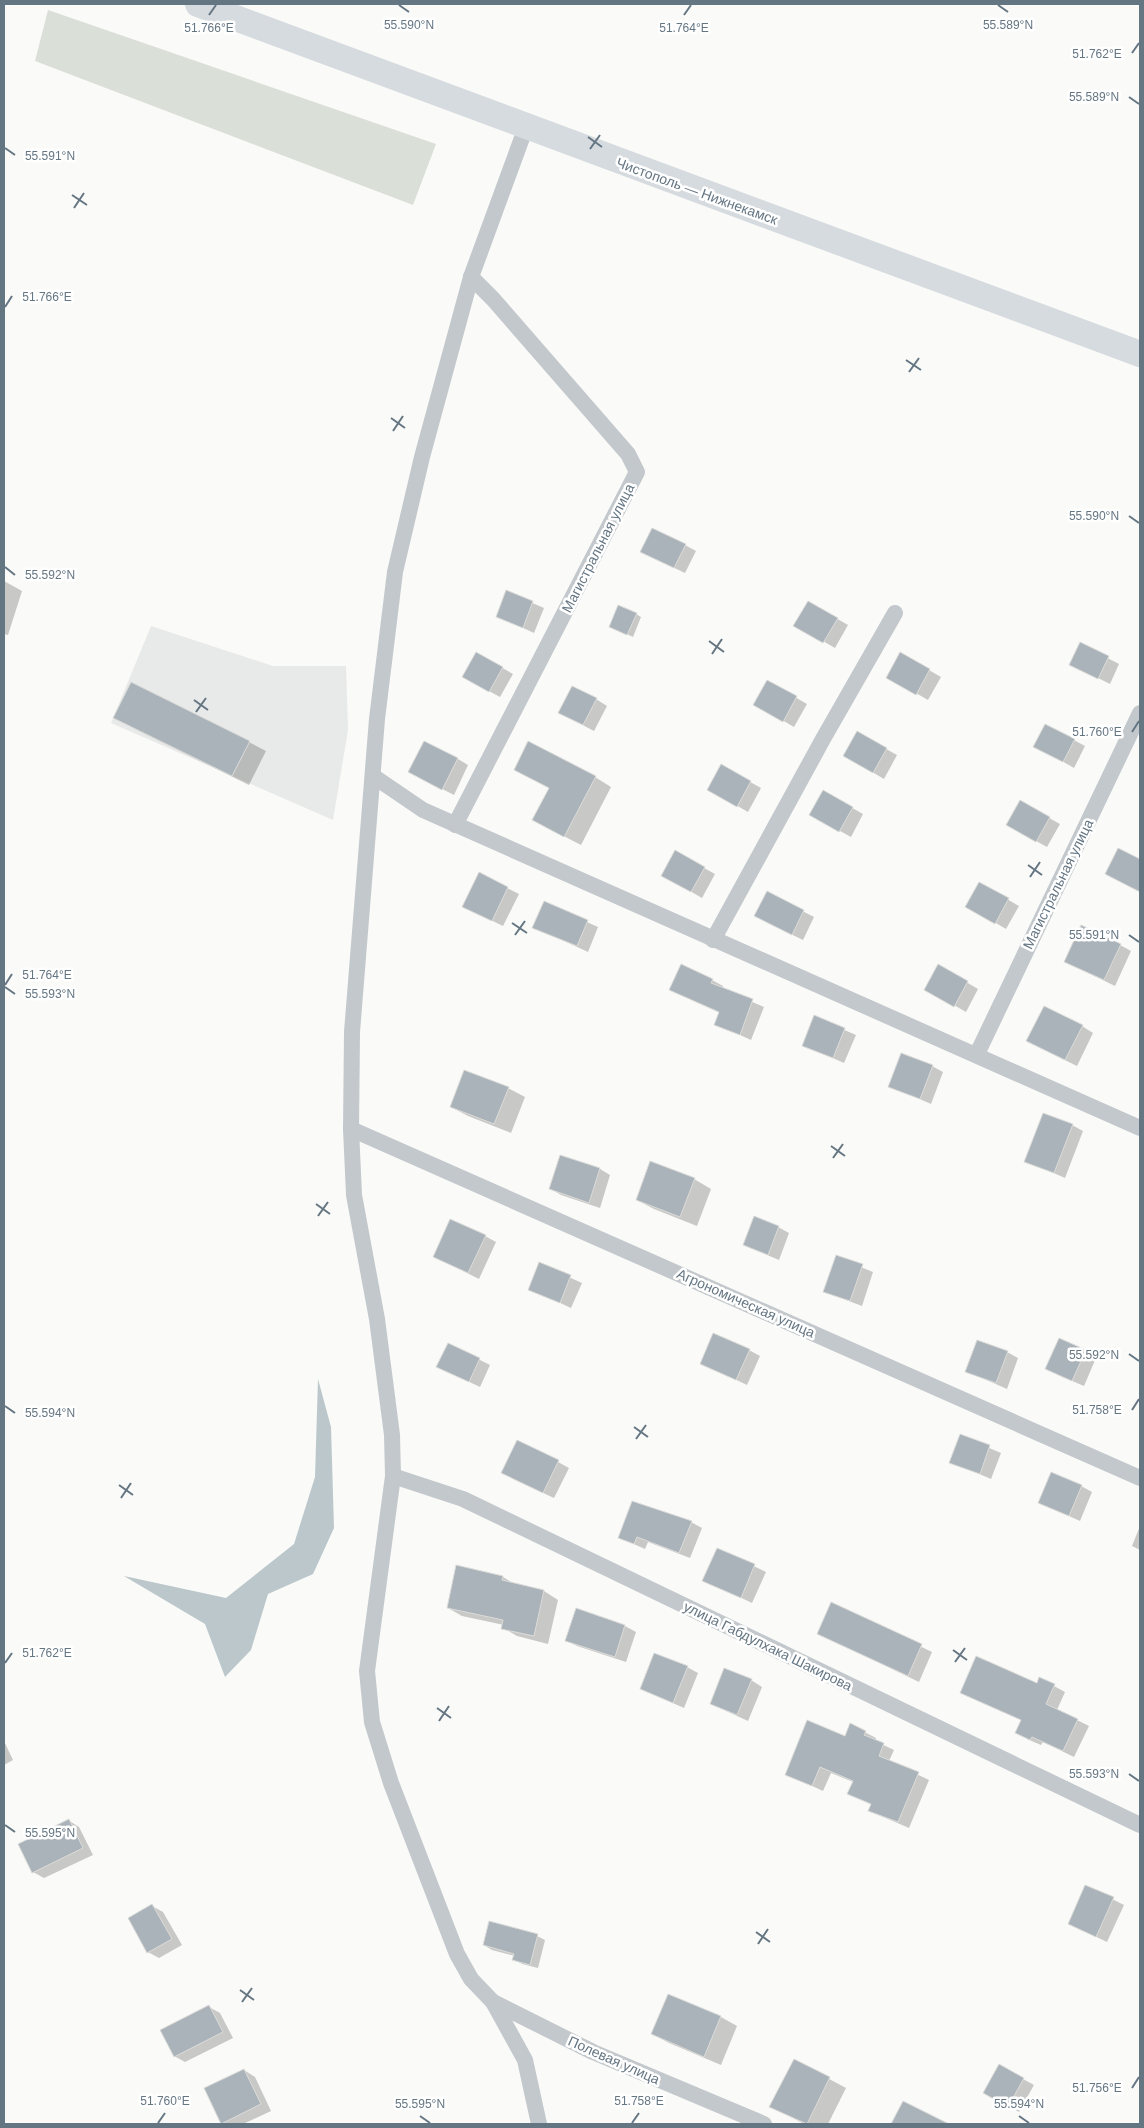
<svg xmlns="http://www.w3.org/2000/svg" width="1144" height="2128" font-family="Arial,sans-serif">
<rect width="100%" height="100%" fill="#fafaf8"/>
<polygon fill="#e8e9e9" points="151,626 273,666 346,666 348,730 333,820 111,723"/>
<polygon fill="#dadfd7" points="48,10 436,144 413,205 35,61"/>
<polygon fill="#bbc7cb" points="318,1379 331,1427 334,1528 313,1574 268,1594 251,1650 225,1677 205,1624 124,1576 226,1598 294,1544 315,1477"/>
<g fill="#0003">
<polygon points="685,545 696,551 685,573 653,558"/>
<polygon points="4,581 22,591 8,635 4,634"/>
<polygon points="507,592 544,608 534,633 497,616"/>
<polygon points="808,602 848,625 835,648 795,625"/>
<polygon points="636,614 641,617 633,637 616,629"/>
<polygon points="1081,644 1119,664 1110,684 1082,670"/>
<polygon points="476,653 513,674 500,697 463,677"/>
<polygon points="901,654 941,677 928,700 888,677"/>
<polygon points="767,681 807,704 794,727 755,704"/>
<polygon points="596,699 607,706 594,731 571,719"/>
<polygon points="1046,725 1085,746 1074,768 1046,752"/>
<polygon points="131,727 249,742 266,751 249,785"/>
<polygon points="857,733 897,755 884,779 845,756"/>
<polygon points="458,759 468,765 454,795 421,778"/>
<polygon points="721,766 761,788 748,812 708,789"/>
<polygon points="595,777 611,787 581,845 550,829 550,788"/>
<polygon points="824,792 863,814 851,837 811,815"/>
<polygon points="1020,802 1060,824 1047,847 1007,825"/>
<polygon points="675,852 715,874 702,898 662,875"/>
<polygon points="479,874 519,894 503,926 474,912"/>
<polygon points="980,883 1019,906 1006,929 967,906"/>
<polygon points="767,893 814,917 803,940 766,922"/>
<polygon points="544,903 598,927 588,952 534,927"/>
<polygon points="1120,945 1131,951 1115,986 1076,967"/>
<polygon points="939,966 978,989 966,1012 926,989"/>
<polygon points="712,980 723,986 722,989 764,1007 751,1040 716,1024 720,1013 681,995"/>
<polygon points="814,1017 856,1035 844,1063 803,1045"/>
<polygon points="1082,1026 1093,1033 1077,1066 1038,1047"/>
<polygon points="932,1066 943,1072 931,1104 890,1086"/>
<polygon points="508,1088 525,1097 511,1133 468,1116 451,1107"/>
<polygon points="1072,1125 1083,1131 1065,1178 1026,1161"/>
<polygon points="600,1169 610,1175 600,1208 561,1195 551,1189"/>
<polygon points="694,1179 711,1189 697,1226 654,1209 637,1200"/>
<polygon points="778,1227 789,1233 779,1260 744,1245"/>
<polygon points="485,1236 496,1242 479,1279 435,1257"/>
<polygon points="836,1257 873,1272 862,1306 825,1292"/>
<polygon points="540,1264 582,1283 571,1308 530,1289"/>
<polygon points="1060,1340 1096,1358 1084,1386 1058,1375"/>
<polygon points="448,1344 490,1365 480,1387 438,1367"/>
<polygon points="749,1350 760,1356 747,1385 701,1363"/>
<polygon points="1007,1352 1018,1358 1007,1389 966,1371"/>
<polygon points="961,1436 1001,1453 991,1479 951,1462"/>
<polygon points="558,1462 569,1468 554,1498 513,1479"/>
<polygon points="1081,1486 1092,1492 1080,1521 1040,1503"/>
<polygon points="691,1522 702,1528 690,1558 648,1542 645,1549 620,1538"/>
<polygon points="1140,1526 1140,1550 1132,1546"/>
<polygon points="718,1549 766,1572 752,1603 704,1580"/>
<polygon points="503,1577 516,1585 544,1591 558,1600 548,1644 517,1636 503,1628 504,1625 462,1616 448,1608"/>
<polygon points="832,1604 932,1652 919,1682 830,1639"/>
<polygon points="576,1610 625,1626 636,1632 626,1662 577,1646 566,1640"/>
<polygon points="687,1667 698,1673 684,1708 641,1689"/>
<polygon points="751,1680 762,1687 748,1721 711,1704"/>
<polygon points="1038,1684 1054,1686 1065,1692 1057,1710 1089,1726 1074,1757 1043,1742 1041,1745 1027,1739 1022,1720"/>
<polygon points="851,1725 876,1738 875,1741 894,1750 889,1761 929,1780 909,1828 881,1816 870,1810 872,1805 849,1794 853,1782 831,1773 823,1791 786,1774 846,1738"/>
<polygon points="4,1741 13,1760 4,1765"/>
<polygon points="68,1820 79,1827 93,1855 44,1878 33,1872"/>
<polygon points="1086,1886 1124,1905 1107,1942 1069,1924"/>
<polygon points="152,1906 163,1912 182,1945 159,1958 148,1952"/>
<polygon points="537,1936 545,1940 538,1968 522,1964 514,1959 515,1956 492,1950 484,1945"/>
<polygon points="668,1995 721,2017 737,2026 721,2065 669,2043 652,2034"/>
<polygon points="209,2007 220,2013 233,2038 185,2062 174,2056"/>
<polygon points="794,2060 846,2088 828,2124 804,2124 771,2106"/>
<polygon points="999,2066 1034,2085 1019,2112 985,2093"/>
<polygon points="244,2070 255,2077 271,2111 243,2124 224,2124 222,2123"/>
<polygon points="904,2103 939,2121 945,2124 893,2124"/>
</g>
<g fill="#aab3b9" stroke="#dcdcda">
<polygon points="652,528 686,544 674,568 640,552"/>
<polygon points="506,590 533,601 523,628 496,617"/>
<polygon points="808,601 838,618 823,643 793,626"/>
<polygon points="618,605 637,613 627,635 609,627"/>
<polygon points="1080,642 1109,656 1098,679 1069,665"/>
<polygon points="476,652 503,667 489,692 462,677"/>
<polygon points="900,652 930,669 916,695 886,678"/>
<polygon points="767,680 797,696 783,722 753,705"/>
<polygon points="131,682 250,741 232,776 113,718"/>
<polygon points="572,686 597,698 583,725 558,713"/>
<polygon points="1045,724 1075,739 1063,762 1033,747"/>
<polygon points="857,731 887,748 873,773 843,756"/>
<polygon points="424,741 458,758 442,790 408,772"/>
<polygon points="528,741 596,776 564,837 532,820 549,788 514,770"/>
<polygon points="721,764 751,781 737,807 707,790"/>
<polygon points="823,790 853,807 839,832 809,815"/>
<polygon points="1020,800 1050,817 1036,842 1006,825"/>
<polygon points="1118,848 1140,859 1140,892 1105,874"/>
<polygon points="675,850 705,867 691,892 661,876"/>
<polygon points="479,872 508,887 492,921 462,907"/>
<polygon points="979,882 1009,898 995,924 965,907"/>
<polygon points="767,891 804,910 792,935 754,916"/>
<polygon points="544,901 588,920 577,946 532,928"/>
<polygon points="1081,925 1121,944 1104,980 1064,962"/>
<polygon points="681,964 713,979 711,983 753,999 740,1035 714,1025 719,1012 669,990"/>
<polygon points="938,964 968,981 954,1007 924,990"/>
<polygon points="1044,1006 1083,1025 1065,1060 1026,1041"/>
<polygon points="814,1015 845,1028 833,1058 802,1046"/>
<polygon points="901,1053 933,1065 920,1099 888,1087"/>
<polygon points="464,1070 509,1087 494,1124 450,1107"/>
<polygon points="1043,1113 1073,1124 1054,1173 1024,1162"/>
<polygon points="560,1155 600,1168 589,1203 549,1189"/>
<polygon points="650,1161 695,1178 680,1217 636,1200"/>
<polygon points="754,1216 779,1226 768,1255 743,1245"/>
<polygon points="450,1219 486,1235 468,1273 433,1257"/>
<polygon points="836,1255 863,1264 850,1301 823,1292"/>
<polygon points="539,1262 571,1275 560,1303 528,1290"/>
<polygon points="713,1333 750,1349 736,1380 700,1364"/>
<polygon points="1059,1338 1086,1350 1072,1381 1045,1369"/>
<polygon points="977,1340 1008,1351 996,1383 965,1372"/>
<polygon points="448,1343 480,1358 469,1382 436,1367"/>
<polygon points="960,1434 990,1445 980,1474 949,1463"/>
<polygon points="517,1440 559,1460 543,1493 501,1473"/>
<polygon points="1051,1472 1082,1485 1069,1516 1038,1503"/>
<polygon points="632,1501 692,1521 679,1553 637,1537 634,1544 618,1538"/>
<polygon points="717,1548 755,1564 741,1598 702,1581"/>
<polygon points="456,1565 503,1576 502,1580 544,1590 534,1636 501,1629 503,1620 447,1608"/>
<polygon points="831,1602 922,1644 908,1676 817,1634"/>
<polygon points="576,1608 625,1625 615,1657 565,1641"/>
<polygon points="654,1653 688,1666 673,1703 640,1689"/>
<polygon points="976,1656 1037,1683 1039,1677 1055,1684 1046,1704 1078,1719 1063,1751 1032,1737 1030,1740 1015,1733 1021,1720 960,1693"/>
<polygon points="724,1668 752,1679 737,1715 710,1704"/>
<polygon points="807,1720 845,1736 850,1723 866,1731 864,1735 884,1743 879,1756 919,1772 898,1822 868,1811 871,1804 847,1794 853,1781 820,1767 812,1786 785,1775"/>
<polygon points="69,1819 83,1848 32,1873 18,1844"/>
<polygon points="1085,1885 1114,1897 1096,1937 1068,1924"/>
<polygon points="152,1904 172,1939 147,1953 128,1918"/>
<polygon points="489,1921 538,1934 530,1965 512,1960 514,1954 483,1945"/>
<polygon points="668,1994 721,2016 704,2057 651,2034"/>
<polygon points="209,2005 223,2032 174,2057 160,2030"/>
<polygon points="794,2059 830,2077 807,2124 769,2107"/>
<polygon points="999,2064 1024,2078 1008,2107 983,2093"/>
<polygon points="244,2069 261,2104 221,2124 204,2088"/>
<polygon points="903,2101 949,2124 891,2124"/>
</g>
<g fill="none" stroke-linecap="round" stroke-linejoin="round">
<g stroke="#c3c8cc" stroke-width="16">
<polyline points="526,127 471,277 422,457 395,572 377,719 352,1032 351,1129 354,1195 377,1319 392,1435 393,1476 367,1671 372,1722 391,1783 457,1954 471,1979 493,2002 525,2060 539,2124"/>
<polyline points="373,776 423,810 1140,1128"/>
<polyline points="455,825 637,472 628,454 493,299 471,277"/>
<polyline points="713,940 823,739 895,613"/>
<polyline points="977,1054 1140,713"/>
<polyline points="351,1129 1140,1478"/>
<polyline points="393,1476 463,1499 1140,1825"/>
<polyline points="493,2002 593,2052 764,2124"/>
</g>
<polyline stroke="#d6dbdf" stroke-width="26" points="198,4 1140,354"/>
</g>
<path fill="none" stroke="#657683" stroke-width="2" d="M399,5L409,12M998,5L1008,12M209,15L216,5M684,15L691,5M1132,53L1139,43M1129,97L1139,104M588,137L602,147M5,148L15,155M590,149L600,135M72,195L87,205M74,208L84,193M5,307L12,296M906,360L921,370M909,372L919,358M391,418L405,428M393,431L403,416M1129,516L1139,523M5,567L15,575M709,641L724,652M712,654L722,639M194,700L208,710M196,712L206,698M1132,732L1139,721M1028,865L1042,875M1030,877L1040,862M512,923L527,933M515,935L525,921M1129,935L1139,942M5,985L12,974M5,987L15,994M831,1146L845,1156M833,1158L843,1144M316,1204L330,1214M318,1216L328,1202M1129,1354L1139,1361M5,1406L15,1413M1132,1410L1139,1399M634,1427L648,1437M636,1439L646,1425M119,1485L133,1495M121,1498L131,1483M953,1650L967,1660M955,1662L965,1648M5,1663L12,1653M437,1708L451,1718M439,1721L449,1706M1129,1774L1139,1781M5,1825L15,1832M756,1932L770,1942M758,1944L768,1929M240,1990L254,2000M242,2002L252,1988M1132,2088L1139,2077M420,2116L430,2123M1019,2116L1029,2123M158,2123L165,2113M632,2123L639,2113"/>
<g text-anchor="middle" stroke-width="5" stroke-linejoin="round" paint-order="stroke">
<g font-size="14" fill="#657683" stroke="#fff">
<text transform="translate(697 191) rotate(20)" y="5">Чистополь — Нижнекамск</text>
<text transform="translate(598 548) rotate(-63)" y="5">Магистральная улица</text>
<text transform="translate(1058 884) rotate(-64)" y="5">Магистральная улица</text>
<text transform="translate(746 1303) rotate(24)" y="5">Агрономическая улица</text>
<text transform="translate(768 1646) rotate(26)" y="5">улица Габдулхака Шакирова</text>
<text transform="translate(614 2060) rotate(24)" y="5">Полевая улица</text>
</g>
</g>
<g font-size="12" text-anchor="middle" fill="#657683" stroke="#fff" stroke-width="5" stroke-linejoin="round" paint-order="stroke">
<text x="409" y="29">55.590°N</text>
<text x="1008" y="29">55.589°N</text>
<text x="209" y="32">51.766°E</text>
<text x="684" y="32">51.764°E</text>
<text x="1097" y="58">51.762°E</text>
<text x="1094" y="101">55.589°N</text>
<text x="50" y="160">55.591°N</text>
<text x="47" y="301">51.766°E</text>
<text x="1094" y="520">55.590°N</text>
<text x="50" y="579">55.592°N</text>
<text x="1097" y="736">51.760°E</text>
<text x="1094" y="939">55.591°N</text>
<text x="47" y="979">51.764°E</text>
<text x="50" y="998">55.593°N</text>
<text x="1094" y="1359">55.592°N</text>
<text x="1097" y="1414">51.758°E</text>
<text x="50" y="1417">55.594°N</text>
<text x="47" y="1657">51.762°E</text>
<text x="1094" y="1778">55.593°N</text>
<text x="50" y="1837">55.595°N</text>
<text x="1097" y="2092">51.756°E</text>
<text x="165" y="2105">51.760°E</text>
<text x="639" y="2105">51.758°E</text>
<text x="420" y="2108">55.595°N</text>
<text x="1019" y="2108">55.594°N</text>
</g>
<rect width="1144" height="2128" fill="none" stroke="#657683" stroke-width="10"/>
</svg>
